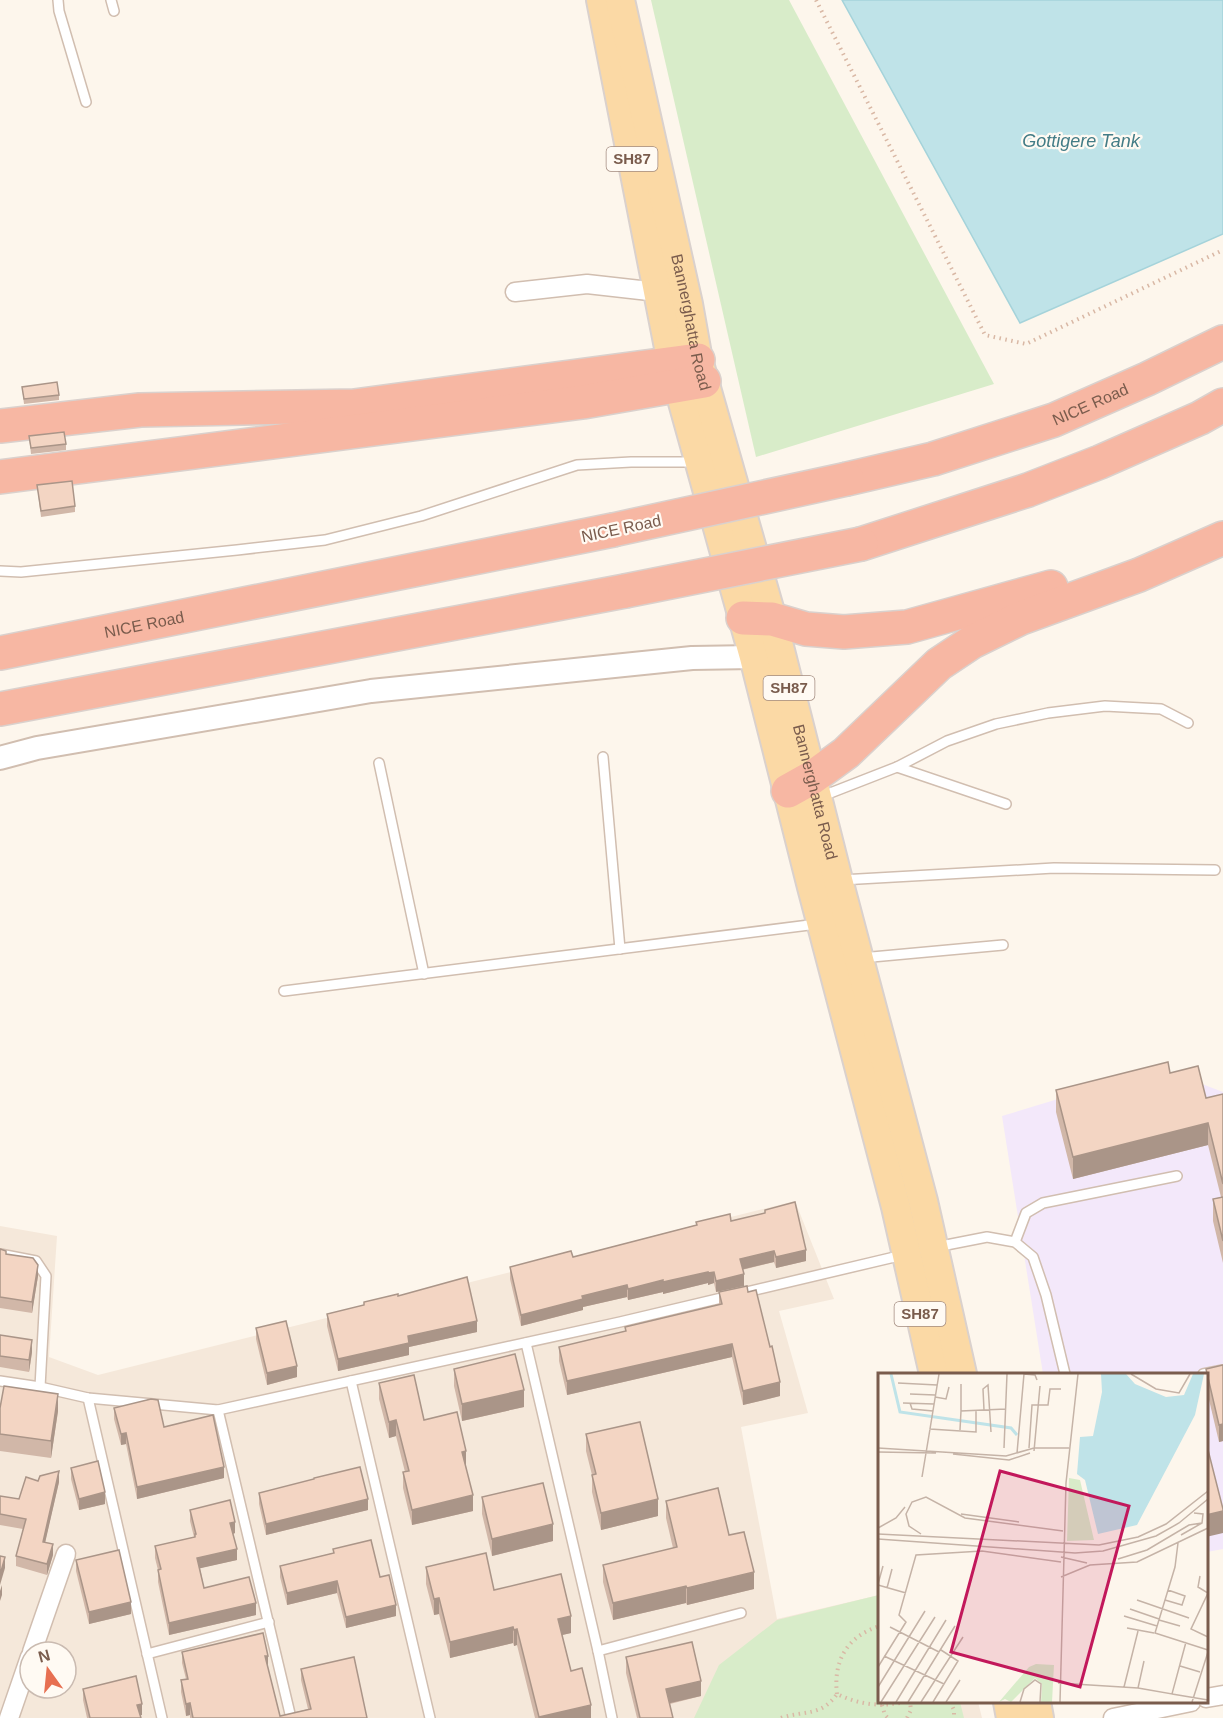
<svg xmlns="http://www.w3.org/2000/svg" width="1223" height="1718" font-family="Arial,sans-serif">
<rect width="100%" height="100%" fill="#fdf6ec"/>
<path fill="#f5e8da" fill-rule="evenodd" d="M795,1201L834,1299L779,1311L808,1413L741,1427L777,1619L879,1595L880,1702H978L982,1718H0V1226L57,1236L49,1357L98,1375ZM30,1652H66V1688H30Z"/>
<polygon fill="#f3e8fa" points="1160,1068 1223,1092 1223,1549 1207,1552 1206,1374 1043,1374 1002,1116"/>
<g fill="#d8ecc9">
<polygon points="651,0 789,0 994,384 756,457"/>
<polygon points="879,1595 880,1702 960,1702 964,1718 694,1718 719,1665 777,1620"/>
</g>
<polygon fill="#bfe3e8" stroke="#a5d3da" stroke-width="1.5" points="842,0 1223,0 1223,234 1020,323"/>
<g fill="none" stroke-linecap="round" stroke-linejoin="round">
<g stroke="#d1beb0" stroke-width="12">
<g id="service">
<polyline points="58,0 59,11 86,102"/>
<polyline points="111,0 114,11"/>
<polyline points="0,571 21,572 237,550 325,540 421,516 577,465 631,462 697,462"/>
<polyline points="603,757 620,949"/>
<polyline points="379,763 424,974"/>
<polyline points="897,767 1006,804"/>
<polyline points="820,797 897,767 947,741 996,724 1048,713 1105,706 1161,709 1188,723"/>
<polyline points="841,880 1054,868 1215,870"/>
<polyline points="861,958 1003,945"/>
<polyline points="284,991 817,924"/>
<polyline points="1015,1242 1026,1213 1043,1203 1177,1176"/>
<polyline points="936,1247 987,1237 1015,1242 1033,1257 1046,1295 1065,1374"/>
<polyline points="0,1254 36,1261 46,1276 40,1387"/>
<polyline points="526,1343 598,1651 612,1718"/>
<polyline points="1203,1374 1223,1370"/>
<polyline points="0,1381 40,1387 88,1398 218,1410 620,1322 903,1255"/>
<polyline points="351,1381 430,1718"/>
<polyline points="88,1398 162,1718"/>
<polyline points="218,1410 291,1718"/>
<polyline points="598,1651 741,1613"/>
<polyline points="147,1654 269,1622"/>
</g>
</g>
<g stroke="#d1beb0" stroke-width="21">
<g id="minor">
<polyline points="515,292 587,284 658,292"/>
<polyline points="32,1652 66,1554"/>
<polyline points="1206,1698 1223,1695"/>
<polyline points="9,1718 30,1657"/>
<polyline points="1113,1718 1191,1702"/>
</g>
</g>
<g stroke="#d1beb0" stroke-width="26">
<polyline id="tertiary" points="0,758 37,748 371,691 692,658 754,657"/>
</g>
<g stroke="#dad1cd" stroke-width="32">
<g id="primary">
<polyline points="601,0 672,363 754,657 812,887 896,1207 934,1374"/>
<path id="s1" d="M620,0L688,304L698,360L772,619L838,880L923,1201L962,1374"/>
<polyline points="1008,1702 1011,1718"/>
<polyline points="1036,1702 1039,1718"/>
</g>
</g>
<g stroke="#dad1cd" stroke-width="36">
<g id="motorway">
<polyline points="0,426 140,410 354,406 698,360"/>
<polyline points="0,477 583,402 704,381"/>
<path id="s2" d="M847,479L933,459L1054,420L1147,379L1223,342"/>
<polyline points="861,544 1028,490 1100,462 1200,418 1223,405"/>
<polyline points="743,618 772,619 806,629 844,632 907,627 1051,587"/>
<path id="s3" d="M0,653L613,530"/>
<polyline points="0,709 625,591"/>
<polyline points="788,791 813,777 846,753 939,664 972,642 1021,618 1139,575 1223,538"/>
</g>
</g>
<g stroke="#d9b8a5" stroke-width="4" stroke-dasharray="1.5 4.5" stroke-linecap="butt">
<polyline points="816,0 985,335 1026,344 1223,250"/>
<path d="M837,1694C833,1661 847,1636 880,1626"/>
<polyline points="950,1702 954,1710 954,1718"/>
<polyline points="882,1705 885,1715 888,1718"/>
<path d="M781,1718C804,1710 821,1717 837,1694C860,1705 881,1707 905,1702"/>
<polyline points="907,1718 911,1710 910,1702"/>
</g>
<use href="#service" stroke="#fff" stroke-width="9"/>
<use href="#minor" stroke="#fff" stroke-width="18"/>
<use href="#tertiary" stroke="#fff" stroke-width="22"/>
<use href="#primary" stroke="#fbd9a5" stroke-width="28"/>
<use href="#motorway" stroke="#f7b7a3" stroke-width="33"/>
<g stroke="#dad1cd" stroke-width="36" stroke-linecap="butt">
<g id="motorway-bridge">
<polyline points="613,530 847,479"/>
<polyline points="625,591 861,544"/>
</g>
</g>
<use href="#motorway-bridge" stroke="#f7b7a3" stroke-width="33"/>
</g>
<g fill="#d1b7a8">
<polygon points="22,387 59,395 59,400 24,404"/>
<polygon points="29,436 66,444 66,450 31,454"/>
<polygon points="37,485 75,506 75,512 41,517"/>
<polygon points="1170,1073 1206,1098 1223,1094 1223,1263 1213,1221 1213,1199 1221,1197 1208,1145 1073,1179 1056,1112 1056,1090"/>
<polygon points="765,1210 806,1261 776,1268 774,1262 742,1270 744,1286 716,1292 714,1283 708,1285 708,1283 663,1294 663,1292 628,1300 627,1297 583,1307 583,1310 521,1326 510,1279 510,1267 573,1257 696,1225 696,1222 731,1221 765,1213"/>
<polygon points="0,1249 38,1276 32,1313 0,1308"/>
<polygon points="719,1292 780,1396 743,1405 732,1357 567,1395 559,1361 559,1347 625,1332 625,1327 719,1304"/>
<polygon points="398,1296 477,1332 409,1347 409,1355 338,1371 327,1326 327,1314 364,1305 364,1302"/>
<polygon points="256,1328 297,1377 267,1385 256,1339"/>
<polygon points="0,1335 32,1352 29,1372 0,1367"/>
<polygon points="1223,1365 1223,1441 1219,1442 1206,1387 1206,1369"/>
<polygon points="454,1369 524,1407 462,1421 454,1386"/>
<polygon points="379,1383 424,1420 466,1466 473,1511 412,1525 403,1488 403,1472 405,1472 396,1436 389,1438 379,1399"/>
<polygon points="0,1408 58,1411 51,1458 0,1451"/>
<polygon points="114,1408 164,1427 224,1478 137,1499 126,1444 121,1445 114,1419"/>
<polygon points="586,1434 658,1516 601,1530 592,1492 592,1475 586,1451"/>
<polygon points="71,1468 105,1504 79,1510 71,1479"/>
<polygon points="38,1481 59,1482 45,1542 53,1555 47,1575 16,1566 16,1556 23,1529 0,1525 0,1496 19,1499"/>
<polygon points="259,1493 368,1510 266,1535 259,1504"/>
<polygon points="482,1497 553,1541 492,1556 482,1514"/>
<polygon points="666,1501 729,1535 754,1589 687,1605 686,1603 613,1620 603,1582 603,1565 673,1548 666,1518"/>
<polygon points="190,1510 235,1533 233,1534 237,1560 200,1568 204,1588 256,1615 169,1635 158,1582 158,1570 155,1558 155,1546 194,1537 190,1521"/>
<polygon points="333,1549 380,1577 396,1616 346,1628 337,1593 287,1605 280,1577 280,1566 333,1553"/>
<polygon points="76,1560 131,1614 89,1624 76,1571"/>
<polygon points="426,1567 494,1590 571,1633 562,1635 571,1671 591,1718 535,1718 517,1645 514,1646 513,1643 450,1658 439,1614 434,1615 426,1584"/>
<polygon points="182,1652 268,1667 280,1716 308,1709 301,1680 301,1669 367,1718 190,1718 190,1715 186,1716 181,1692 181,1680 186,1679 182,1663"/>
<polygon points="626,1657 701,1696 670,1704 673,1718 637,1718 626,1673"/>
<polygon points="83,1689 142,1715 140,1715 141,1718 87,1718 83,1700"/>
</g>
<g fill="#aa9588">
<polygon points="1208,1123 1208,1145 1073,1179 1073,1157"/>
<polygon points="806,1250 806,1261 776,1268 776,1257"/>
<polygon points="774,1251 774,1262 740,1270 740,1259"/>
<polygon points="38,1265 38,1276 32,1313 32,1302"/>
<polygon points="708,1272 708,1283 663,1294 663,1282"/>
<polygon points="714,1272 714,1283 708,1285 708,1273"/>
<polygon points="744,1274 744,1286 716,1292 716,1281"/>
<polygon points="663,1280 663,1292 628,1300 628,1289"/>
<polygon points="627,1285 627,1297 583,1307 583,1310 521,1326 521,1315 582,1296"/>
<polygon points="477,1321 477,1332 409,1347 409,1355 338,1371 338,1359 408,1336"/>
<polygon points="32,1340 32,1352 29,1372 29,1360"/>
<polygon points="732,1344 732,1357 567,1395 567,1381"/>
<polygon points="297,1366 297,1377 267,1385 267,1373"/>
<polygon points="780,1382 780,1396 743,1405 743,1391"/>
<polygon points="524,1390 524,1407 462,1421 462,1404"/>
<polygon points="58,1394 58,1411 51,1458 51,1441"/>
<polygon points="396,1420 396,1436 389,1438 389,1422"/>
<polygon points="1223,1424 1223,1441 1219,1442 1219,1425"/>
<polygon points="126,1433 126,1444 121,1445 121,1434"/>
<polygon points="466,1451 466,1466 462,1467 462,1452"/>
<polygon points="224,1467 224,1478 137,1499 137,1487"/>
<polygon points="59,1471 59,1482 43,1552 43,1542"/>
<polygon points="105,1492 105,1504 79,1510 79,1499"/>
<polygon points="473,1495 473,1511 412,1525 412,1510"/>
<polygon points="368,1499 368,1510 266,1535 266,1524"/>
<polygon points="658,1499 658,1516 601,1530 601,1513"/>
<polygon points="1223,1511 1223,1533 1206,1537 1206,1515"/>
<polygon points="235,1522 235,1533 230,1535 230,1523"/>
<polygon points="553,1524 553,1541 492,1556 492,1539"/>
<polygon points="53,1544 53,1555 47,1575 47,1564"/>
<polygon points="237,1549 237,1560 197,1569 197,1558"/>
<polygon points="5,1557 5,1568 0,1585 0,1575"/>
<polygon points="754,1572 754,1589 687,1605 687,1588"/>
<polygon points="337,1581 337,1593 287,1605 287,1593"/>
<polygon points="2,1585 2,1595 0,1601 0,1591"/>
<polygon points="686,1586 686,1603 613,1620 613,1603"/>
<polygon points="439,1598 439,1614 434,1615 434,1599"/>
<polygon points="131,1602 131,1614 89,1624 89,1612"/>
<polygon points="256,1603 256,1615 169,1635 169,1623"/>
<polygon points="396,1605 396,1616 346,1628 346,1617"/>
<polygon points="571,1616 571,1633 558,1636 558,1619"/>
<polygon points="513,1627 513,1643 450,1658 450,1642"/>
<polygon points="517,1629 517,1645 514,1646 514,1630"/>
<polygon points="265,1656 268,1656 268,1667 265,1668"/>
<polygon points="701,1681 701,1696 666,1704 666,1689"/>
<polygon points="190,1703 190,1715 186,1716 186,1704"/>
<polygon points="142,1704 142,1715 137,1716 137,1705"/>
<polygon points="591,1705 591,1718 539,1718 539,1717"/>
</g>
<g fill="#f3d5c3" stroke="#aa9588" stroke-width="1.5">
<polygon points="57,382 59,395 24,399 22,387"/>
<polygon points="64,432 66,444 31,448 29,436"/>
<polygon points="72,481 75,506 41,511 37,485"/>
<polygon points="1168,1062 1170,1073 1198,1066 1206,1098 1223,1094 1223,1184 1208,1123 1073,1157 1056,1090"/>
<polygon points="1223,1197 1223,1241 1213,1199"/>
<polygon points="795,1202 806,1250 776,1257 774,1251 740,1259 744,1274 716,1281 714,1272 708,1273 708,1272 663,1282 663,1280 628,1289 627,1285 582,1296 583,1299 521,1315 510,1267 571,1251 573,1257 697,1225 696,1222 730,1214 731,1221 765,1213 765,1210"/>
<polygon points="0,1249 6,1251 6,1254 33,1258 38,1265 32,1302 0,1297"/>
<polygon points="467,1277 477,1321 408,1336 409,1343 338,1359 327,1314 364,1305 364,1302 398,1294 398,1296"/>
<polygon points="747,1286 748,1292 756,1290 770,1347 772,1346 780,1382 743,1391 732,1344 567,1381 559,1347 626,1331 625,1327 722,1304 719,1292"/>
<polygon points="286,1321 297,1366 267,1373 256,1328"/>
<polygon points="0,1335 32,1340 29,1360 0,1356"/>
<polygon points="515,1354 524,1390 462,1404 454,1369"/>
<polygon points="1223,1365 1223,1424 1219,1425 1206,1369"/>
<polygon points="414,1375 424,1420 457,1412 466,1451 462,1452 473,1495 412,1510 403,1472 409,1471 396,1420 389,1422 379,1383"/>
<polygon points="4,1386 58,1394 51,1441 0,1434 0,1408"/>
<polygon points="151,1399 158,1400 164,1427 213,1415 224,1467 137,1487 126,1433 121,1434 114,1408"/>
<polygon points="640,1422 658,1499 601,1513 592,1475 596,1474 586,1434"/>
<polygon points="1206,1442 1223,1509 1223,1511 1206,1515"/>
<polygon points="98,1461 105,1492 79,1499 71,1468"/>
<polygon points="360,1467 368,1499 266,1524 259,1493 314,1479 314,1478"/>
<polygon points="59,1471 43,1542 53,1544 47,1564 16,1556 26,1519 0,1514 0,1496 19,1499 26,1477 38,1481 40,1476"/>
<polygon points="543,1483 553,1524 492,1539 482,1497"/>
<polygon points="718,1488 729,1535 744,1532 754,1572 687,1588 686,1586 613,1603 603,1565 677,1547 666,1501"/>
<polygon points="230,1500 235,1522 230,1523 237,1549 197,1558 204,1588 249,1577 256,1603 169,1623 158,1570 161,1569 155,1546 195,1537 195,1534 196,1534 190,1510"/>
<polygon points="371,1540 380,1577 389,1575 396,1605 346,1617 337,1581 287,1593 280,1566 334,1553 333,1549"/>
<polygon points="119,1550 131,1602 89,1612 76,1560"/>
<polygon points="486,1553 494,1590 561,1574 571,1616 558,1619 571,1671 582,1668 591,1705 539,1717 517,1629 514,1630 513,1627 450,1642 439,1598 434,1599 426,1567"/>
<polygon points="0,1556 5,1557 0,1575"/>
<polygon points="263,1633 268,1656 265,1656 280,1716 311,1709 301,1669 354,1657 367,1718 193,1718 190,1703 186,1704 181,1680 188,1679 182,1652"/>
<polygon points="692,1642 701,1681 666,1689 673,1718 640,1718 626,1657"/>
<polygon points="136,1676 142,1704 137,1705 141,1718 90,1718 83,1689"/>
</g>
<g text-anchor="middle" stroke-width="4.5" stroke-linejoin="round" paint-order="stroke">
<g fill="#fffaf3" stroke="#a28b7f" stroke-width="1.5">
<rect x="606.5" y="147" width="51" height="24" rx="4.5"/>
<rect x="763.5" y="676" width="51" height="24" rx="4.5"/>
<rect x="894.5" y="1302" width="51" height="24" rx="4.5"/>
</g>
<g font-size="15" font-weight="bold" fill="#7a5c4d">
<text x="632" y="164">SH87</text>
<text x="789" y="693">SH87</text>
<text x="920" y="1319">SH87</text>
</g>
<g font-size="16" fill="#7a5c4d" stroke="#fffaf3">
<text dy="6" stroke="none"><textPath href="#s1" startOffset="330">Bannerghatta Road</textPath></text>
<text dy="6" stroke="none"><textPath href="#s2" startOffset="255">NICE Road</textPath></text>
<text transform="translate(621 528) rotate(-12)" y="6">NICE Road</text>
<text dy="6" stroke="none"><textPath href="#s3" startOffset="147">NICE Road</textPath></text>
<text dy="6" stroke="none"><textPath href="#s1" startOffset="816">Bannerghatta Road</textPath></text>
</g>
<g font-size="18" font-style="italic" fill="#437c86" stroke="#fffaf3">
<text x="1081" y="147">Gottigere Tank</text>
</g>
</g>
<g transform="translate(878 1373)">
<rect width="330" height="330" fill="#fdf6ec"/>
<path d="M191,105L202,107L216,167L189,168ZM158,291L176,292L174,329H163L164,311L157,305L133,329L127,326L121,329L151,294Z" fill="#d8ecc9"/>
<path d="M223,1H248L257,11L288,24L306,22L315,1H326L317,42L259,152L220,161L207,107L199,101L202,64L215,63L224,19Z" fill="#bfe3e8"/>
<path fill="none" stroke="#bfe3e8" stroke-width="3" d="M13,1L22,39L133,55L139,62"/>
<path fill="none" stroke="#c5b3a7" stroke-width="1.5" d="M61,1L52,56L98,59V38M253,1L278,16L301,20L312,1M20,10L59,12M83,11V38M32,21L57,22M57,24L68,26L71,14M25,30L56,31M32,30L34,36L55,38M106,37L105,16L110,12L113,59M82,57L83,38L128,36M0,75L128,83L156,75H191M126,75L129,1M151,75L154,32H170L172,16H183M156,78L162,13M0,79L58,80M139,80L146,1L157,2L159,7M75,81L131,87L152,80M44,104L52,56M83,141L141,149M0,155L18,145L27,134M0,161L221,172L260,164L288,151L330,118M43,161L31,153L28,141L34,129L48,124L87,145L185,158M303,162L324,150L325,141L316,140M0,166L197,180L225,178L278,163L301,150L330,126M300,170L297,194L277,260L330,277M183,184L209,190M240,186L269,177L311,152L324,150M322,203L320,214L330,220L313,256L330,264M183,204L212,192L259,189L330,155M0,211L5,193M0,212L28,220M9,215L14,196M259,227L311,245M287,227L304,232L307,223L290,217M252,236L281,246M246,243L279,253M281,247L302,253M12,254L61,279M249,255L276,260M6,283L66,311M302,293L322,299M0,294L28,249L21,242L38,182L104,178L183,189M180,310L260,315L294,321L308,269M0,314L47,238M246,314L260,258M260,315L266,288M294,321L330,327M3,329L57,244M18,329L68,247M30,329L77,253M43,329L85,264M55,329L80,288L63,277M68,329L82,307M142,329L146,316L157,307L163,311L162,329M182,329L188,110L200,1M314,329L330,279"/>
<path fill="#c2185b" fill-opacity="0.15" stroke="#c2185b" stroke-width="3" d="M122,98L251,133L202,314L73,279Z"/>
<rect width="330" height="330" fill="none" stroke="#7a5c4d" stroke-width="3"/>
</g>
<g transform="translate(48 1670) rotate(345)"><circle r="28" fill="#fffaf3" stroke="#cabbb1" stroke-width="1.5"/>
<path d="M0-4.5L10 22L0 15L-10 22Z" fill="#e76f51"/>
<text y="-9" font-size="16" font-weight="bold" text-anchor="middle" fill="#7a5c4d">N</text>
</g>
</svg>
